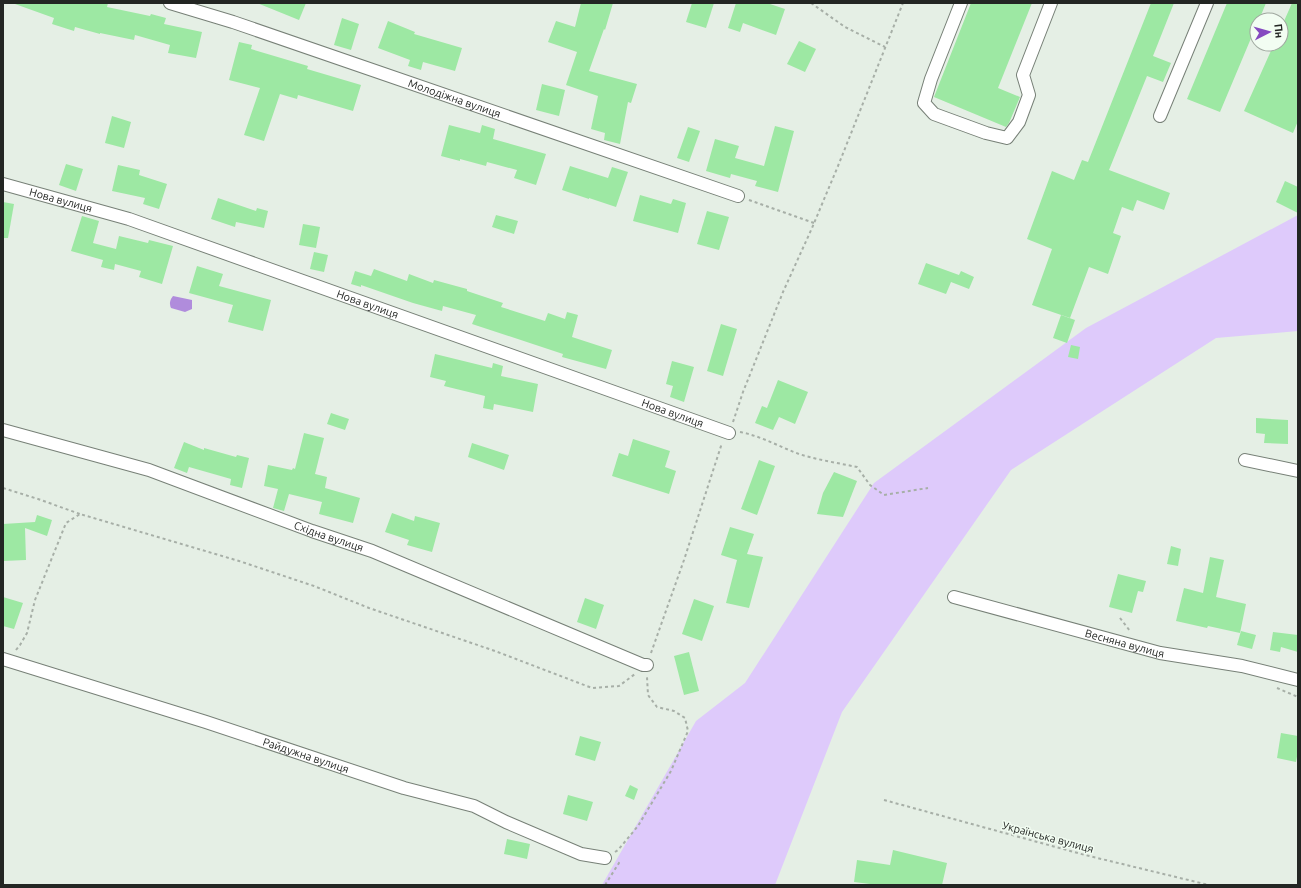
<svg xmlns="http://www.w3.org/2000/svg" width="1301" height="888" font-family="Ubuntu,sans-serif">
<rect width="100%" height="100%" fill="#e5efe5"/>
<polygon fill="#decafb" points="1298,215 1298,331 1216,338 1011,470 842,712 775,885 602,885 696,721 745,683 874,483 1086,328"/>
<path fill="#b08cdc" d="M173,296L192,300V309L185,312L171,308C169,303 170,300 173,296Z"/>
<g fill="#9de8a3">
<polygon points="15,3 108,3 107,7 150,16 151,14 166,18 164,24 202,32 196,58 168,53 170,45 135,35 134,40 100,33 100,34 75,27 74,31 52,24 54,18 15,4"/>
<polygon points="257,3 306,3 299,20"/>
<polygon points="581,3 613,3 605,30 604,29 589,71 637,84 631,103 628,102 620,144 604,140 605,133 591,129 598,96 566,85 577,52 548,42 556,21 575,27"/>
<polygon points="692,3 714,3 706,28 686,22"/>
<polygon points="736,3 767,3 785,9 776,35 743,23 740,32 728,28"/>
<polygon points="971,3 1032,3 998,88 1020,97 1009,123 1006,127 934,97"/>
<polygon points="1151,3 1174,3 1153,56 1171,63 1163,82 1147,76 1109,170 1170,193 1164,210 1137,200 1133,211 1122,207 1113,233 1121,236 1108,274 1089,267 1070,318 1032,305 1052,249 1027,239 1052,171 1074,180 1082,160 1088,162"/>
<polygon points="1227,3 1266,3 1259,20 1257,20 1257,24 1220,112 1187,99"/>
<polygon points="1292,3 1298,3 1298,121 1293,133 1244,111 1274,44 1281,44 1281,28"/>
<polygon points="342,18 359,24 351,50 334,45"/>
<polygon points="388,21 415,32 414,34 462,48 455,71 423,62 421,70 408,66 410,60 378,48"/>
<polygon points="799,41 816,49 805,72 787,64"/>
<polygon points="239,42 252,45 251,49 308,66 307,69 361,85 353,111 298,95 297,99 280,94 264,141 244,135 260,88 229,80"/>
<polygon points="542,84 565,90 559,116 536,110"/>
<polygon points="112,116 131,122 124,148 105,143"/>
<polygon points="449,125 480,133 482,125 495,129 493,139 546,154 536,185 514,178 517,170 487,162 486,166 460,159 460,161 441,156"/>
<polygon points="775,126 794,131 778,192 755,186 757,181 731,174 730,178 706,171 715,139 739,146 735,158 764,166"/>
<polygon points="688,127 700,131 689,162 677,158"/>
<polygon points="66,164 83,169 76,191 59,185"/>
<polygon points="118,165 140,170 139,175 167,184 159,209 143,204 145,198 112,191"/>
<polygon points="570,166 608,178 612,167 628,172 616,207 589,198 589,199 562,190"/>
<polygon points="1285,181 1298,187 1298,213 1276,202"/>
<polygon points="640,195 671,204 673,199 686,203 678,233 633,221"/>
<polygon points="218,198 256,211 257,208 268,211 264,228 236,222 235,227 211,219"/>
<polygon points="3,202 14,204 8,238 3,238"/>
<polygon points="707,211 729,217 719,250 697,244"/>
<polygon points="496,215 518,221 514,234 492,227"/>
<polygon points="82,216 99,221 93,243 116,249 119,236 148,243 149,240 173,246 162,284 139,277 141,271 115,264 114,270 101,267 103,260 71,251"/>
<polygon points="303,224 320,227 316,248 299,245"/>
<polygon points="314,252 328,255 324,272 310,269"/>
<polygon points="926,263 959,275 961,271 974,277 969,289 951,282 946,294 918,284"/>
<polygon points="197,266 223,274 219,286 271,300 263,331 228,322 233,305 189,293"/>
<polygon points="374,269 407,281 409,274 433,283 434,280 467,289 467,291 503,303 501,307 545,321 548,313 565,319 567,312 578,315 572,337 612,350 606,369 562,357 563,354 472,324 476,315 443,306 442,311 413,303 361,285 361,287 351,284 355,271 371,276"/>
<polygon points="1061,315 1075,320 1067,343 1053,338"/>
<polygon points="721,324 737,329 723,376 707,371"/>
<polygon points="1071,345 1080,347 1078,359 1068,357"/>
<polygon points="435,354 492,368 493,363 503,366 501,376 538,384 533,412 494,404 493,410 483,408 485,396 444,386 446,381 430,377"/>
<polygon points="672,361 694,367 684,402 670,397 673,386 666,384"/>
<polygon points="778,380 808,392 795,424 779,417 773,430 755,423 762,406 767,408"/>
<polygon points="331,413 349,419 345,430 327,424"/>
<polygon points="1256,418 1288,420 1288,444 1264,443 1265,434 1256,433"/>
<polygon points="304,433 324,438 315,474 327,477 325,488 360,498 353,523 319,514 322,502 289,494 284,511 273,508 278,489 264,486 268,465 292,470 293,468 295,469"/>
<polygon points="633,439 670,451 665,467 676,471 669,494 612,476 619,453 628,456"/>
<polygon points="184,442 204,450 204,448 236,457 237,455 249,458 242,488 230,485 231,479 189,467 187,473 174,468"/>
<polygon points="472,443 509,455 504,470 468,457"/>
<polygon points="759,460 775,466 757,515 741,509"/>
<polygon points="834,472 857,481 843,517 817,514 823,493"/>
<polygon points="392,513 414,521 415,516 440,523 432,552 407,545 409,540 385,532"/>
<polygon points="37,515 52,520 47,536 25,528 26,560 3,561 3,524 35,522"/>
<polygon points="730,527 754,534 747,554 763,557 749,608 726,603 737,560 721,555"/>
<polygon points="1171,546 1181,549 1178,566 1167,564"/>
<polygon points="1210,557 1224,560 1216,597 1246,604 1240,633 1208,626 1207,628 1176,621 1184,588 1203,593"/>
<polygon points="1118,574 1146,581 1143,592 1138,591 1132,613 1109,607"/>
<polygon points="3,597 23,603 14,629 3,626"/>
<polygon points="585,598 604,605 596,629 577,622"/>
<polygon points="694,599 714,606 702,641 682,634"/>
<polygon points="1241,631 1256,635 1252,649 1237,645"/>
<polygon points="1273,632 1298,635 1298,652 1281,647 1280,652 1270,650"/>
<polygon points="689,652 699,691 684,695 674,656"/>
<polygon points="1281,733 1298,736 1298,751 1296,762 1277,758"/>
<polygon points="580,736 601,742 595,761 575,755"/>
<polygon points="630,785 638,789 634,800 625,796"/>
<polygon points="568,795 593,802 587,821 563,814"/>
<polygon points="507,839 530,844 527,859 504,854"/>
<polygon points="893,850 947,863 942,885 878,885 854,882 857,860 890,865"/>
</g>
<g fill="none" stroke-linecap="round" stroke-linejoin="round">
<g stroke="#778077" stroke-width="14">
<g id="minor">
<path id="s1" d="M170,3L233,22L738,196"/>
<polyline points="961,3 931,79 924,103 934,114 986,133 1007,138 1019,122 1029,95 1023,75 1051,3"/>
<polyline points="1160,116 1207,3"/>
<path id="s2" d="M3,184L129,219L729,433"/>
<path id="s3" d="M3,430L149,470L312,531L372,551L643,665H647"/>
<polyline points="1245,460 1298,471"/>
<path id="s4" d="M954,597L1160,653L1242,666L1298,680"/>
<path id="s5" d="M3,659L206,722L404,788L474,806L506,822L581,854L605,858"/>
</g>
</g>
<g stroke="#a7afa7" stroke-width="2" stroke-dasharray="3 3" stroke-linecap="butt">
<polyline points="811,3 845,27 885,47"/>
<polyline points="749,200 814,223"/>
<polyline points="733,422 743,392 783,292 812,228 838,166 903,3"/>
<path d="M740,432C761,436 780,447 799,454C818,460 838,463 857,467L870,485L884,495L928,488"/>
<polyline points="3,488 38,499 80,514"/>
<polyline points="1120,618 1130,631"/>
<polyline points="16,650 20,645 27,633 35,600 66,523 80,514 239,561 314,586 369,608 495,651 592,688 619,686 635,674"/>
<polyline points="651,653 684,560 722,443"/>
<polyline points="1277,688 1298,697"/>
<polyline points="884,800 1085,855 1209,885"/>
<polyline points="615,852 618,850 638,826 671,771 688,731 685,718 674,711 657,707 648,695 647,677"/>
<polyline points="605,885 619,863 616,862"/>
</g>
<use href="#minor" stroke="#fff" stroke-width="12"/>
</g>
<g text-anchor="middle" stroke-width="3" stroke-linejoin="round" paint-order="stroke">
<g font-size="11" fill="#232623" stroke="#f2fdf2">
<text dy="4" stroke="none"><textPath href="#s1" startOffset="300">Молодіжна вулиця</textPath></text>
<text dy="4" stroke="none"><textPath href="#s2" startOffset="60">Нова вулиця</textPath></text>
<text dy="4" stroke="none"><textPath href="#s2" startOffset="384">Нова вулиця</textPath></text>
<text dy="4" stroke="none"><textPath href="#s2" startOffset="708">Нова вулиця</textPath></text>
<text dy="4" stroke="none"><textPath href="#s3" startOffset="343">Східна вулиця</textPath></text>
<text dy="4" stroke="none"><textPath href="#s4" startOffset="177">Весняна вулиця</textPath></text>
<text dy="4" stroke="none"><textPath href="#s5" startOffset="318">Райдужна вулиця</textPath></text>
<text transform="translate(1048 837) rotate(15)" y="4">Українська вулиця</text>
</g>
</g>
<rect width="1301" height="888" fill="none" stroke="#232623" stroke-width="8"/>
<g transform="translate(1269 32) rotate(84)"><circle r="19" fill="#f2fdf2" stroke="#9fa79f"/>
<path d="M0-3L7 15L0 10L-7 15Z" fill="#854ac0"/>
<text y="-6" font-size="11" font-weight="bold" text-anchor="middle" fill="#232623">Пн</text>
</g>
</svg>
